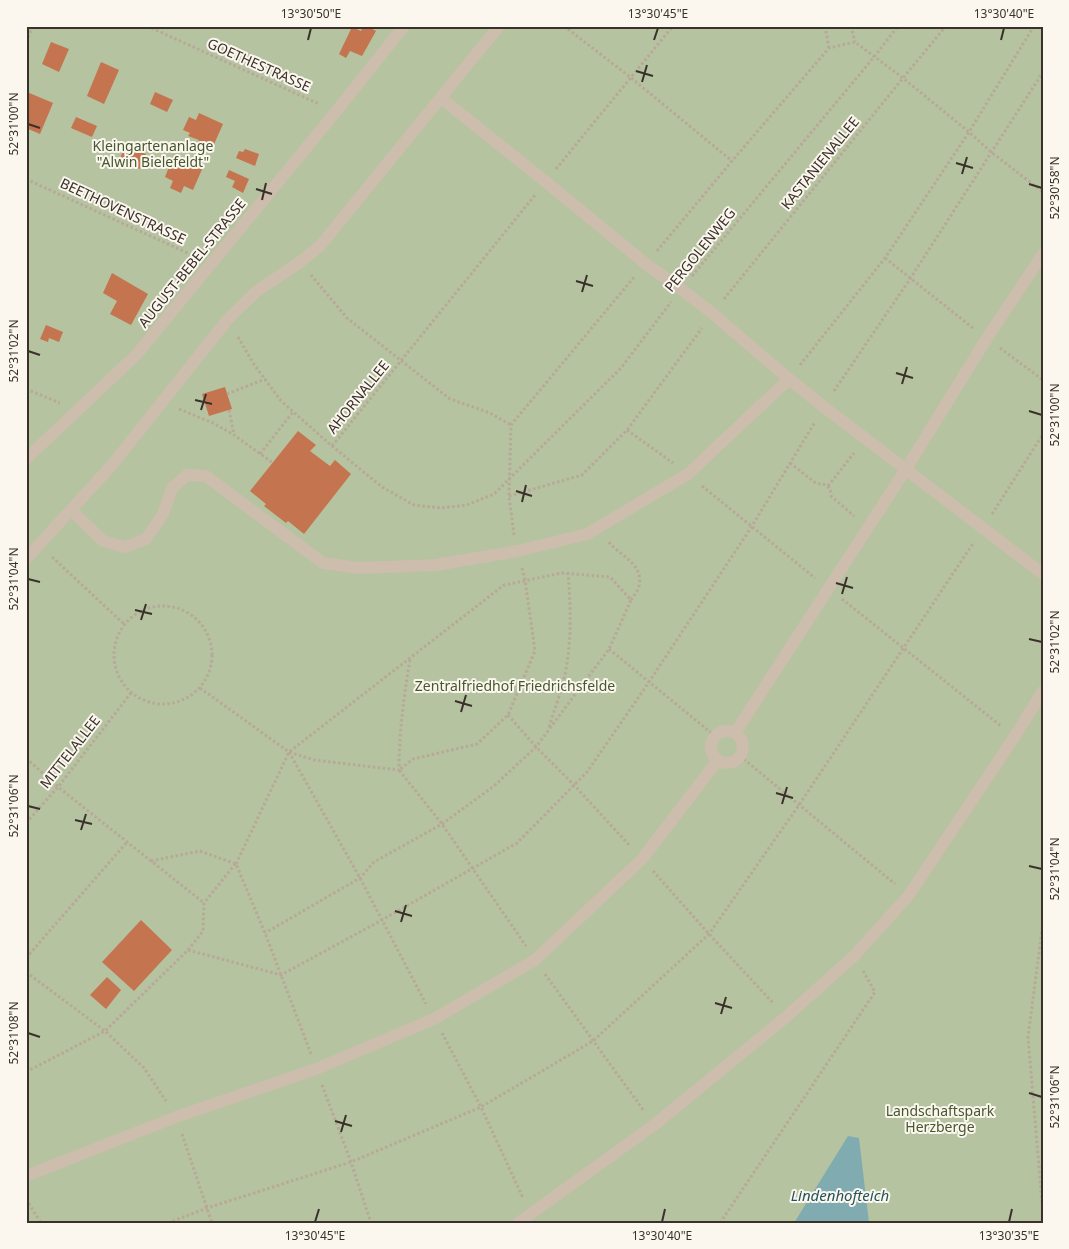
<svg xmlns="http://www.w3.org/2000/svg" width="1069" height="1249" font-family="'Noto Sans',sans-serif">
<rect width="100%" height="100%" fill="#f3ece1"/>
<rect fill="#b5c3a1" x="26" y="26" width="1017" height="1197"/>
<polygon fill="#80abb0" points="848,1136 859,1138 869,1223 794,1223"/>
<g fill="#c4744e">
<polygon points="363,26 367,26 376,31 362,56 350,51 346,58 339,54 352,27 361,31"/>
<polygon points="51,42 69,49 59,72 42,64"/>
<polygon points="101,62 119,70 104,104 87,96"/>
<polygon points="27,92 53,103 40,134 26,128 29,122 26,121"/>
<polygon points="155,92 173,100 167,112 150,104"/>
<polygon points="199,113 223,124 211,151 196,145 199,140 188,136 190,133 183,130 189,117 196,120"/>
<polygon points="76,117 97,126 92,137 71,128"/>
<polygon points="125,146 146,154 140,169 119,161"/>
<polygon points="245,149 259,154 255,166 236,158 239,151 243,152"/>
<polygon points="174,154 203,167 193,190 184,186 181,193 170,188 173,181 165,177"/>
<polygon points="229,170 249,179 243,193 232,187 235,181 226,177"/>
<polygon points="112,273 148,294 131,325 110,314 117,301 103,293"/>
<polygon points="46,325 63,332 59,342 49,338 48,342 40,339"/>
<polygon points="225,387 232,409 209,416 202,394"/>
<polygon points="298,431 316,445 310,451 330,466 335,460 351,474 304,534 288,521 286,523 264,506 266,504 250,491"/>
<polygon points="141,920 172,950 134,991 102,962"/>
<polygon points="107,977 121,990 106,1009 90,995"/>
</g>
<g fill="none" stroke-linecap="round" stroke-linejoin="round">
<g stroke="#b8a897" stroke-width="3" stroke-dasharray="2.5 2.5" stroke-linecap="butt">
<polyline points="147,26 319,104"/>
<polyline points="564,26 630,77 732,161"/>
<polyline points="825,26 829,48"/>
<polyline points="851,26 855,42"/>
<polyline points="26,42 33,26"/>
<polyline points="556,169 673,26"/>
<polyline points="26,179 194,256"/>
<polyline points="657,251 732,161 829,48 855,42 903,78 969,132 991,152 1043,192"/>
<polyline points="885,258 973,328"/>
<polyline points="311,275 347,318 450,399 490,413 511,425"/>
<polyline points="692,276 874,57 898,26"/>
<polyline points="724,299 903,78 946,26"/>
<polyline points="238,337 253,363 281,401 332,446 382,487 414,505 441,508 467,505 494,494 621,368 671,302"/>
<polyline points="1000,348 1043,380"/>
<polyline points="800,365 885,258 969,132 1034,26"/>
<polyline points="26,389 60,403"/>
<polyline points="834,391 910,279 1043,72"/>
<polyline points="227,394 265,379"/>
<polyline points="179,409 213,423 234,435 273,463"/>
<polyline points="229,410 234,434"/>
<polyline points="627,430 673,463"/>
<polyline points="332,446 535,195"/>
<polyline points="260,454 293,412"/>
<path d="M790,463L817,484C826,483 831,487 831,496L854,516"/>
<polyline points="702,486 815,578"/>
<polyline points="828,486 854,453"/>
<polyline points="509,496 582,475 627,430 702,328"/>
<polyline points="992,514 1043,434"/>
<polyline points="514,535 509,496 511,425 635,276"/>
<path d="M609,542C620,556 644,564 639,586C638,591 634,595 631,600"/>
<polyline points="52,557 124,624"/>
<polyline points="522,568 525,580 535,651 508,715 477,744 413,759 399,770 442,824 526,946"/>
<polyline points="842,599 1001,726"/>
<circle cx="163" cy="655" r="49"/>
<polyline points="609,649 715,736"/>
<path d="M200,688L289,752L314,760L399,770C399,731 404,697 410,659"/>
<polyline points="508,715 536,747 574,785 630,846"/>
<path d="M549,727C554,711 560,695 564,679C572,644 571,608 568,573"/>
<polyline points="289,752 360,878 426,1004"/>
<polyline points="740,756 895,884"/>
<polyline points="26,758 58,787 204,903"/>
<polyline points="26,823 58,787 131,693"/>
<polyline points="151,861 200,851 236,864 265,933 311,1054"/>
<polyline points="236,864 289,752 504,585 562,573 610,577 631,600 609,649 536,747 494,786 442,824 374,862 360,878 265,933"/>
<polyline points="653,871 709,934 773,1003"/>
<polyline points="1043,922 1028,1037 1043,1215"/>
<polyline points="188,950 281,975 382,920 517,843 587,772 649,682 752,526 815,422"/>
<polyline points="26,958 127,842"/>
<polyline points="26,972 105,1031 144,1068 166,1101"/>
<polyline points="545,974 644,1111"/>
<polyline points="442,1033 481,1107 523,1198"/>
<polyline points="26,1072 105,1031 188,950 203,931 204,903 236,863"/>
<polyline points="322,1085 351,1162 371,1223"/>
<polyline points="182,1134 212,1223"/>
<polyline points="26,1199 41,1223"/>
<polyline points="168,1223 207,1208 351,1162 481,1107 593,1041 709,934 799,805 974,542"/>
<polyline points="720,1223 875,992 863,971"/>
</g>
<g stroke="#ccbdad" stroke-width="12">
<polyline points="441,98 546,182 646,264 681,289 712,313 789,379 824,407 1043,574"/>
<polyline points="26,459 137,354 334,114 404,26"/>
<polyline points="71,510 103,541 125,547 146,539 163,514 172,488 187,475 206,476 323,563 359,568 436,565 518,551 587,534 688,474 789,379"/>
<polyline points="26,559 112,465 228,319 257,291 300,262 320,246 499,26"/>
<circle cx="727" cy="747" r="16"/>
<polyline points="735,733 906,469 987,338 1043,254"/>
<polyline points="26,1176 176,1117 316,1069 434,1019 535,960 642,859 718,760"/>
<polyline points="518,1223 654,1125 786,1017 854,956 909,895 1015,736 1043,691"/>
</g>
</g>
<path fill="none" stroke="#3a312b" stroke-width="2" d="M308,40L311,28M654,40L658,28M1001,40L1004,28M636,71L653,76M642,82L647,65M28,124L40,128M956,163L973,168M962,174L967,157M1029,184L1042,188M256,189L272,194M262,200L266,183M576,281L593,286M582,292L587,275M28,351L40,355M896,373L913,378M902,384L907,367M195,400L212,404M201,410L206,394M1029,411L1042,415M516,491L532,496M522,502L526,485M28,579L40,582M836,583L853,588M842,594L847,577M135,610L152,614M141,620L146,604M1029,639L1042,642M455,701L472,706M461,712L466,695M776,793L793,798M782,804L787,787M28,806L40,809M75,820L92,824M81,830L86,814M1029,866L1042,869M395,911L412,916M401,922L406,905M715,1003L732,1008M721,1014L726,997M28,1033L40,1037M1029,1093L1042,1097M335,1121L352,1126M341,1132L346,1115M315,1222L319,1209M662,1222L665,1209M1009,1222L1012,1209"/>
<g text-anchor="middle" stroke-width="4" stroke-linejoin="round" paint-order="stroke">
<g font-size="14" fill="#3a312b" stroke="#fbf6ee">
<text transform="translate(259 65) rotate(24)" y="5">GOETHESTRASSE</text>
<text transform="translate(820 163) rotate(-51)" y="5">KASTANIENALLEE</text>
<text transform="translate(123 211) rotate(25)" y="5">BEETHOVENSTRASSE</text>
<text transform="translate(700 250) rotate(-51)" y="5">PERGOLENWEG</text>
<text transform="translate(192 263) rotate(-51)" y="5">AUGUST-BEBEL-STRASSE</text>
<text transform="translate(358 397) rotate(-51)" y="5">AHORNALLEE</text>
<text transform="translate(70 752) rotate(-52)" y="5">MITTELALLEE</text>
</g>
<g font-size="14" fill="#46582f" stroke="#fbf6ee">
<text x="153" y="151">Kleingartenanlage<tspan x="153" dy="16">"Alwin Bielefeldt"</tspan></text>
<text x="515" y="691">Zentralfriedhof Friedrichsfelde</text>
<text x="940" y="1116">Landschaftspark<tspan x="940" dy="16">Herzberge</tspan></text>
</g>
<g font-size="15" font-style="italic" fill="#21535c" stroke="#fbf6ee">
<text x="840" y="1201">Lindenhofteich</text>
</g>
</g>
<rect width="1069" height="1249" fill="none" stroke="#fbf6ee" stroke-width="55"/>
<rect x="28" y="28" width="1014" height="1194" fill="none" stroke="#3a312b" stroke-width="2"/>
<g font-size="12" text-anchor="middle" fill="#3a312b">
<text x="311" y="18">13°30'50"E</text>
<text x="658" y="18">13°30'45"E</text>
<text x="1004" y="18">13°30'40"E</text>
<text transform="translate(14 124) rotate(-90)" y="4">52°31'00"N</text>
<text transform="translate(1055 188) rotate(-90)" y="4">52°30'58"N</text>
<text transform="translate(14 351) rotate(-90)" y="4">52°31'02"N</text>
<text transform="translate(1055 415) rotate(-90)" y="4">52°31'00"N</text>
<text transform="translate(14 579) rotate(-90)" y="4">52°31'04"N</text>
<text transform="translate(1055 642) rotate(-90)" y="4">52°31'02"N</text>
<text transform="translate(14 806) rotate(-90)" y="4">52°31'06"N</text>
<text transform="translate(1055 869) rotate(-90)" y="4">52°31'04"N</text>
<text transform="translate(14 1033) rotate(-90)" y="4">52°31'08"N</text>
<text transform="translate(1055 1097) rotate(-90)" y="4">52°31'06"N</text>
<text x="315" y="1240">13°30'45"E</text>
<text x="662" y="1240">13°30'40"E</text>
<text x="1009" y="1240">13°30'35"E</text>
</g>
</svg>
